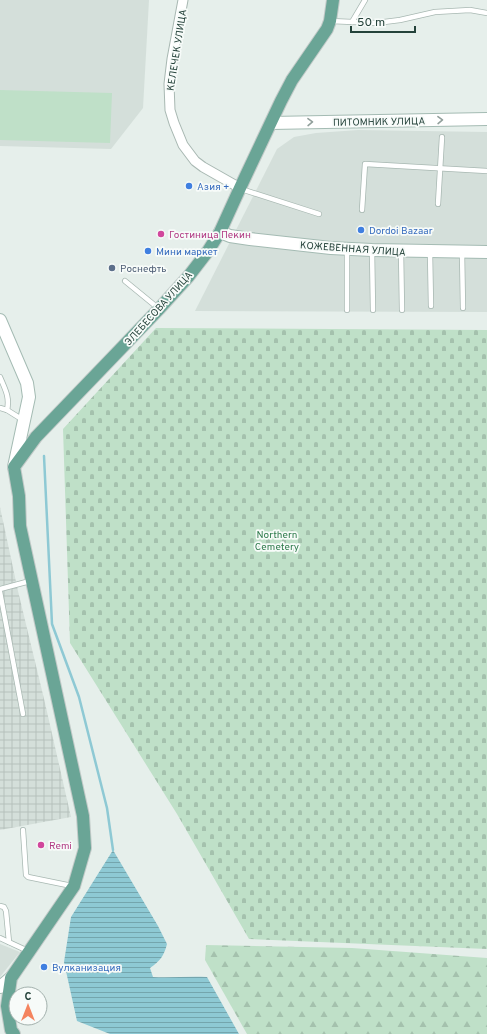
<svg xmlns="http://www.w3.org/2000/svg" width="487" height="1034" font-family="Overpass,sans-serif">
<defs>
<pattern id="industrial-grid" width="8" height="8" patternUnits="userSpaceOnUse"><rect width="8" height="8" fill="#d4dfda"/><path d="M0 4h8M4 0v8" fill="none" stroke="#b6c1bc"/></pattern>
<pattern id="forest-firs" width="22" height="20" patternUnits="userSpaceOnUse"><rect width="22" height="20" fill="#bfe0c8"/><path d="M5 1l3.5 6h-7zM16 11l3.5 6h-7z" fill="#a4c1ad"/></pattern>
<pattern id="cemetery-stones" width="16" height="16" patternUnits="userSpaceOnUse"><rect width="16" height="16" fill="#bfe0c8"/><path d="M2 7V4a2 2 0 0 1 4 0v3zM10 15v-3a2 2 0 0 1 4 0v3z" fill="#a4c1ad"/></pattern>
<pattern id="water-rules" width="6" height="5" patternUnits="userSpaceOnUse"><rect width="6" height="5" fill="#8ec9d4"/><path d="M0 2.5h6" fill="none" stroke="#74a5ad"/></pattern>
</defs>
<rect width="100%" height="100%" fill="#e6efeb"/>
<g fill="#d4dfda">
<polygon points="0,0 149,0 143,108 111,149 0,146"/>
<polygon points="358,130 487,132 487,312 195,311 277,149 294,137 316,133"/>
<polygon points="0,944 20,952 0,977"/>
</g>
<polygon fill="url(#industrial-grid)" points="0,507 18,591 45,703 71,817 0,830"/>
<polygon fill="url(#forest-firs)" points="206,945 352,948 487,958 487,1034 247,1034 205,960"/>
<polygon fill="url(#cemetery-stones)" points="156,328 487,330 487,949 249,939 177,814 70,643 63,429"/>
<polygon fill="#bfe0c8" points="0,90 112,93 110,143 0,140"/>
<path fill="url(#water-rules)" d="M113,850L158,926L167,944C164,956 160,961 150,968L153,977C171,978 189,976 207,977L239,1034H110L77,1021L64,962L71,917Z"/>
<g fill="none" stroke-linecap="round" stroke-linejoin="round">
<polyline stroke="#8ec9d4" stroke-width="2.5" points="44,456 52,624 79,697 107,808 113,850"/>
<g stroke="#a8b8b2" stroke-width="6">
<g id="lane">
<polyline points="330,21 376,23 400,20 435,12 470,10 487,13"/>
<polyline points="352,22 365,0"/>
<polyline points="241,189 319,214"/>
<polyline points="438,204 442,137"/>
<polyline points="362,210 365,164 487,171"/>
<polyline points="347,250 347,310"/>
<polyline points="372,250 373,310"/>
<polyline points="401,251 402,310"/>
<polyline points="430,252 431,306"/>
<polyline points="462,252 463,308"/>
<polyline points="125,281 158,308"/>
<path d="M0,377C5,389 10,397 7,410"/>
<polyline points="0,408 7,410 23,420"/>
<polyline points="0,589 30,581"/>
<polyline points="0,592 23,714"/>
<polyline points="23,830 26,875 28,877 72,886"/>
<polyline points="0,906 4,907 6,911 9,942"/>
<polyline points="0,938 28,951"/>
</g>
</g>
<g stroke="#a8b8b2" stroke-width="11">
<polyline id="street" points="183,0 172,59 169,84 170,110 174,123 183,145 195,161 203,167 240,188"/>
</g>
<g stroke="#a4bbb3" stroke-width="14">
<g id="secondary">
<polyline points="271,123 487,119"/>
<polyline points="220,232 230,236 250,239 331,248 372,250 487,252"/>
<polyline points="0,320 27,383 29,397 14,467"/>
<polyline points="0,987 11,978"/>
</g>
</g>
<g stroke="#c2cac8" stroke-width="14">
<polyline id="primary" points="14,1034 11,1030 7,1006 11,978 74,886 85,848 83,816 20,526 19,496 14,467 36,437 159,309 188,277 208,251 220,232 240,188 281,101 292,80 327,29 330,21 333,0"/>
</g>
<use href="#lane" stroke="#fff" stroke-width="4.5"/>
<use href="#street" stroke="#fff" stroke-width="9"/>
<use href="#secondary" stroke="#fff" stroke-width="12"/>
<use href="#primary" stroke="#6aa596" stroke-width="12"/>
</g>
<defs><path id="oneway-chevron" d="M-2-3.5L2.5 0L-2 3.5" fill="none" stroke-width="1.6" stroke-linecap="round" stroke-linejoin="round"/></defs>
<g stroke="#92a09c">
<use href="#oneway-chevron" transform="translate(440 120) rotate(-1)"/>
<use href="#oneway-chevron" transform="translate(310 122) rotate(-1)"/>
</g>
<g fill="#3f7fe0" stroke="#f7fbf9" stroke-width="1.5">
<circle cx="189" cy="186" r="4"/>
<circle cx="361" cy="230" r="4"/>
<circle cx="148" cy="251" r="4"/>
<circle cx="44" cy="967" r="4"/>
</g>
<g fill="#d1479c" stroke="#f7fbf9" stroke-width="1.5">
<circle cx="161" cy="234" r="4"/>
<circle cx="41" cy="845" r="4"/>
</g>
<circle fill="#5c6f8a" stroke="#f7fbf9" stroke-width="1.5" cx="112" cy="268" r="4"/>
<g text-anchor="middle" stroke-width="3.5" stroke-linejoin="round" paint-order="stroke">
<g font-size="10" fill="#24423a" stroke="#f7fbf9">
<text transform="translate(176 50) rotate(-81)" y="4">КЕЛЕЧЕК УЛИЦА</text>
<text transform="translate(379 121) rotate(-1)" y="4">ПИТОМНИК УЛИЦА</text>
<text transform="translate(353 248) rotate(4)" y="4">КОЖЕВЕННАЯ УЛИЦА</text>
<text transform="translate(158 308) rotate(-48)" y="4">ЭЛЕБЕСОВА УЛИЦА</text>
</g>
<g font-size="10" fill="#366cbe" stroke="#f7fbf9" text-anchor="start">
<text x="197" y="190">Азия +</text>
<text x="369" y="234">Dordoi Bazaar</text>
<text x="156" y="255">Мини маркет</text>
<text x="52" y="971">Вулканизация</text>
</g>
<g font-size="10" fill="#b23c85" stroke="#f7fbf9" text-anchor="start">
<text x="169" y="238">Гостиница Пекин</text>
<text x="49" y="849">Remi</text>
</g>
<g font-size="10" fill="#4e5e75" stroke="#f7fbf9" text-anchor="start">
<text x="120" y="272">Роснефть</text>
</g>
<g font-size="10" fill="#2d7a4b" stroke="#f7fbf9">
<text x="277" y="538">Northern<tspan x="277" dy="12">Cemetery</tspan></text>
</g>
</g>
<g transform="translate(28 1006)"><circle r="19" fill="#f7fbf9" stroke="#a3b1ad"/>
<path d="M0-3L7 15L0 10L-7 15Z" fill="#f4845f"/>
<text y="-6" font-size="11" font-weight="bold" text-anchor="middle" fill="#24423a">С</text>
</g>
<path d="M351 26v6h64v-6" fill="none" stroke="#24423a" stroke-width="2"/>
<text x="357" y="26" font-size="12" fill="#24423a" stroke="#f7fbf9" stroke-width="3" paint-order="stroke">50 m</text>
</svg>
